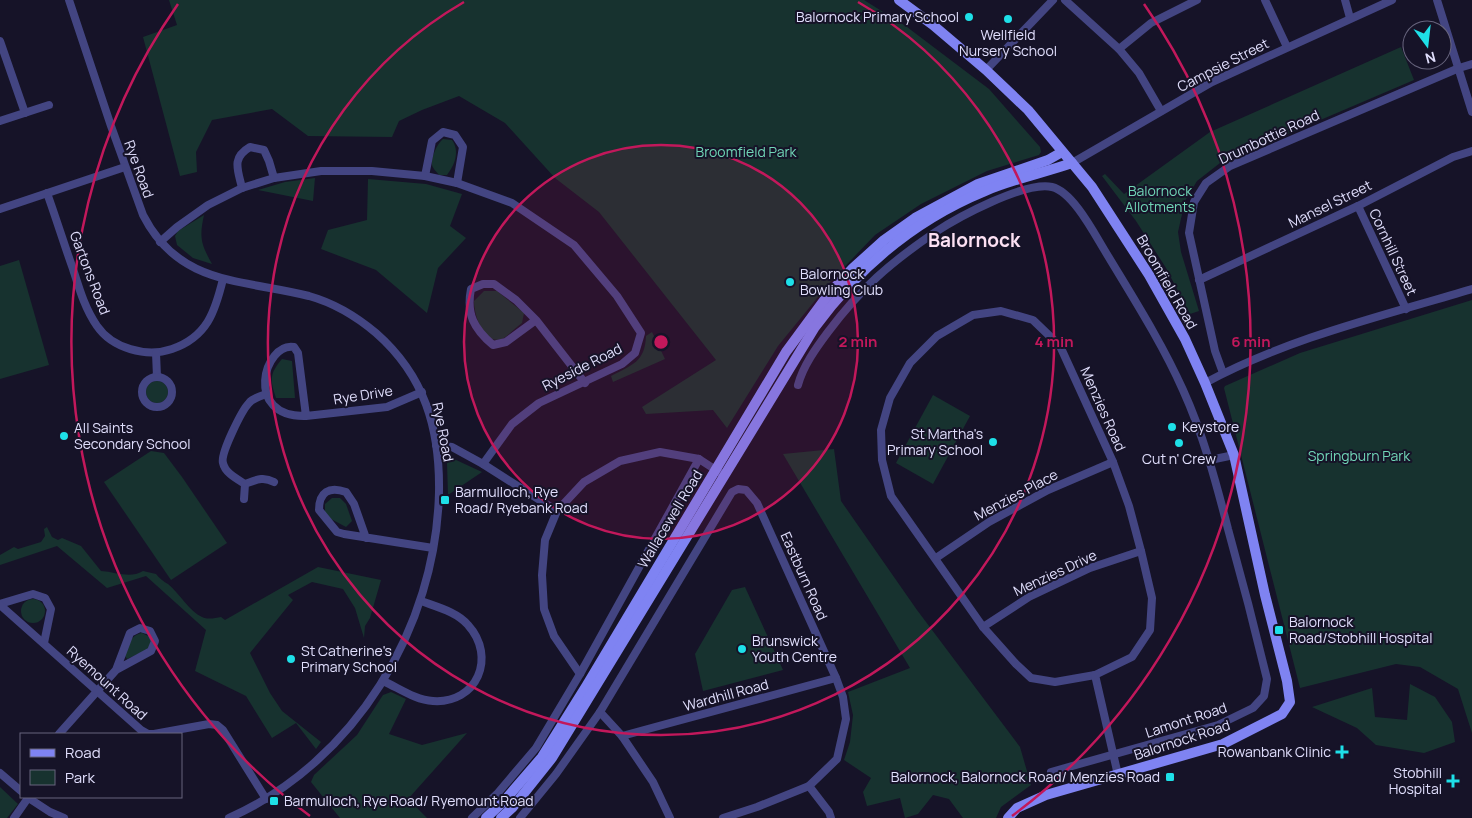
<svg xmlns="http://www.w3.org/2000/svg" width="1472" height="818" font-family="Manrope,sans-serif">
<rect width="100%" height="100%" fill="#161328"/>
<g fill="#17322f">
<polygon points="169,0 864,0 907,27 989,89 1040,147 1041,152 1039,155 987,171 921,204 875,235 831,281 778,346 727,428 713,410 646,414 642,407 716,360 599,212 555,178 505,123 459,96 422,110 399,121 392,137 308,136 272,109 212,120 196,152 197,172 180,176 143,37 177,25"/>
<polygon points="1401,47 1414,80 1220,163 1197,181 1185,201 1178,232 1181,252 1199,311 1190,314 1166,268 1136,221 1102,176 1105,174 1124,194 1210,132"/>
<path d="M443,139L452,140C460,151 455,165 447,175H439C437,172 433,169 432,165C431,157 437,144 443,139Z"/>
<polygon points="315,178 313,201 258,190 285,182"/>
<polygon points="368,179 426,184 462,194 450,226 466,238 438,268 427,313 376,270 321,249 328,230 367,220"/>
<path d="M204,215C199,238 201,244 212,264L193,258L177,245L175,236L178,231Z"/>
<polygon points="19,260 49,365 0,379 0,266"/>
<path d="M484,291H497L524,313L522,323C516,327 510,334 504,338C484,348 474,315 474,301Z"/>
<polygon points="1472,300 1472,733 1458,689 1420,667 1396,664 1300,688 1224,388 1225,386 1300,353"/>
<path d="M652,332L665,359L613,382L611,376C632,365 645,362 646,336Z"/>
<path d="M282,359L292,361L295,398H276C270,380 269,374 282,359Z"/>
<circle cx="157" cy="392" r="11"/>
<polygon points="933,395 970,416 933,484 896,463"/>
<polygon points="834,449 841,501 917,610 1020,747 1031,785 1001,807 996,818 963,818 949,799 933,795 918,814 905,818 900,798 867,806 863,792 871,778 844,760 850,742 853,715 848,692 910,668 783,454"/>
<polygon points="151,451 164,453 182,477 227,543 171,580 104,482"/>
<polygon points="454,459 482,472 448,495 447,463"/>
<polygon points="332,498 340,498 346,504 352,521 346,527 331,519 325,512 325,504"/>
<path d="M47,527L52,537L58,540L62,538L81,546L101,571C116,572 130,579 143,571L156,574C160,579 163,581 168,584C179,593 190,612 202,617C208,620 215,618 221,617L225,620L318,567L381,580L370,618L365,626L364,638L355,608L343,589L312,582L288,595L293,600L250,653L270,693L282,711L321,742L316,749L296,723L272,738L246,696L195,671L206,630L146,576L107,588L57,546L0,565V555L14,547L18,549L41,542L45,536L44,529Z"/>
<polygon points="745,587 783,670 703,691 695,654 732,590"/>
<circle cx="33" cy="611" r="12"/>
<path d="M142,633L148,636L151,641L149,649L127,659L125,656C128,646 130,635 142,633Z"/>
<polygon points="1410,684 1435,697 1452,722 1455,742 1424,753 1376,745 1357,728 1312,707 1372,688 1375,717 1407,720"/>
<polygon points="391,692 406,699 389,734 422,745 467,733 408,799 427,818 340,818 311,782 314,775 357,735 383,695"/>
<polygon points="0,787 18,804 7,818 0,818"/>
</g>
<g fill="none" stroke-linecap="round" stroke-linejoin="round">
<g stroke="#434582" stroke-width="8">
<path d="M69,0L111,126L143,215C179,286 242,279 309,296C334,303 357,317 376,333C425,376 440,429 439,492C436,628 355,762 229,818"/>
<polyline points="1065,0 1119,49 1139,73 1161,111"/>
<polyline points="1265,0 1287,47"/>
<polyline points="1345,0 1350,18"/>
<polyline points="1437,0 1472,112"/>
<polyline points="0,41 25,113"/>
<polyline points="1119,49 1151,23 1197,0"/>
<polyline points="986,70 1053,0"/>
<polyline points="0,121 49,105"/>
<polyline points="1072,163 1212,82 1392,0"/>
<polyline points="425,176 432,141 443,132 455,135 463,147 457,183"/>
<path d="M242,188C238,170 231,158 250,147L264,150L269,161L274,178"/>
<path d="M47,193C56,218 64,244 73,269C79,288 85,309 97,326C112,348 146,358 172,349C207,337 215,312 223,279"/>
<polyline points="1358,206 1406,309"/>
<polyline points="0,209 125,167"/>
<polyline points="160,242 177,227 208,205 242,188 274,178 321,171 372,171 425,176 457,183 512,203 574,245 617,296 641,333 635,353 622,364 539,403 512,424 483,464"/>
<polyline points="1199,280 1358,206 1453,157 1472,151"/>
<polygon points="1001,311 1033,320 1060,346 1113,462 1129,506 1141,551 1152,598 1150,630 1132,657 1095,675 1055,682 1031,678 1016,664 983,627 891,496 882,460 881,430 890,398 910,363 937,336 973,315"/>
<path d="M536,320L506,342L493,345C474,329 466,314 471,289L483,284H494L516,300L536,320L585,383"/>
<polyline points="156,353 157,377"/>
<polyline points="1223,373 1215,351 1189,233 1194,202 1206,183 1230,166 1459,68 1472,64"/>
<circle cx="157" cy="392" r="15"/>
<path d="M1205,383C1288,338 1382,316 1472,289"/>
<path d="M798,385C803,366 816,348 828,332C861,288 890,263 934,233C958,217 1025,181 1052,187C1073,192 1094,233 1105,251C1132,296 1161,341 1183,390C1203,434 1216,482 1228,529C1242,579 1255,629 1267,679L1264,696L1253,708L1218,725L1051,772"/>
<path d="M306,416L298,353L294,347C264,342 243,418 306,416L387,407L422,392"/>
<polyline points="436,445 452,447 483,464 557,511"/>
<polyline points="1210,460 1234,455"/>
<path d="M245,484C237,479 225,473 223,463C220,454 242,410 249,403C253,398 261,396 266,394"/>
<path d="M244,499L245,484C256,480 263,476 274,482"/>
<path d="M366,538L354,504L346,492C329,486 319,492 319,510L337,532L344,534L433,548"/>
<polyline points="936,558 989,522 1048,490 1113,462"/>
<polyline points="0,604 33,594 45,598 51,609 44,643"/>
<polyline points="0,605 141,730 148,734 154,734 209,724 217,725 223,730 266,799"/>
<polyline points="983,627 1029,597 1090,568 1141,551"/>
<polyline points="580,674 554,636 544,609 542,575 545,540 557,511 584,482 620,461 660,452 699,459 719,472"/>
<polyline points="1095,675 1118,775"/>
<path d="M383,681C399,688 415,700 433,701C477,704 497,657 468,625C457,612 437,607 421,601"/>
<polyline points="600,712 622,736 653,782 670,818"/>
<polyline points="59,734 116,670 130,633 140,628 150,631 155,641 151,651 116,670"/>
<polyline points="622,736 836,678"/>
<polyline points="0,773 21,791"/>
<polyline points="809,786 829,812 831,818"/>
<polyline points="27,797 50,812 64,818"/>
<polyline points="14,818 28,798"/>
<polyline points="472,818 497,794 536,748 580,674 699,459"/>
<polyline points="520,818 556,774 600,712 732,492 738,489 746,490 757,503 836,678 843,697 846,719 837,759 809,786 757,807 723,818"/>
</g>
<g stroke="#7f83f2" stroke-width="10">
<polyline points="899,0 933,25 986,70 1028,110 1092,187 1149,275 1185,339 1205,383 1234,455 1265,595 1287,681 1290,702 1282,714 1223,744 1046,795 1017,808 1008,818"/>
<polyline points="486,818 505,800 542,757 587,685 786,352 828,295 853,268 884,240 915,218 978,184 1048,160 1062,152"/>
<path d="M501,818L513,807L552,758L815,327C860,266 914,220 985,191C1013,179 1043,173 1072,163"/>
</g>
</g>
<circle cx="661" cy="342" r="197" fill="#c2185b" fill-opacity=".12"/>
<g fill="none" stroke="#c2185b" stroke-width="2.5">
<circle cx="661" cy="342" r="197"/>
<path d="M858 2A393 393 0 1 1 464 2"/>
<path d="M310 816A590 590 0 0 1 178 4M1144 4A590 590 0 0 1 1012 816"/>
</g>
<g fill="#1ee0e8" stroke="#161328" stroke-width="2">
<circle cx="969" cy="17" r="5"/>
<circle cx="1008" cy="19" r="5"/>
<circle cx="790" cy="282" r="5"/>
<circle cx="1172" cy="427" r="5"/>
<circle cx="64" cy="436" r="5"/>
<circle cx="993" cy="442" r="5"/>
<circle cx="1179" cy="443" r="5"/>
<rect x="440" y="495" width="10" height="10" rx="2.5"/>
<rect x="1274" y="625" width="10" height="10" rx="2.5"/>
<circle cx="742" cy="649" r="5"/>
<circle cx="291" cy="659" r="5"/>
<path d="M1339.5 744.5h5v5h5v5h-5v5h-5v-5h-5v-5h5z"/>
<rect x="1165" y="772" width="10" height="10" rx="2.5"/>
<path d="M1450.5 773.5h5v5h5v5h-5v5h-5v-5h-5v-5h5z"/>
<rect x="269" y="796" width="10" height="10" rx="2.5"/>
</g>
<g text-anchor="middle" stroke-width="4" stroke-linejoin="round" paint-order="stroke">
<g font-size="14" fill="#e0defc" stroke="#161328" text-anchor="start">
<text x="959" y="22" text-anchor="end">Balornock Primary School</text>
<text x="1008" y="40" text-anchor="middle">Wellfield<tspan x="1008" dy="16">Nursery School</tspan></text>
<text x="800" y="279">Balornock<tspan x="800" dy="16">Bowling Club</tspan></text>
<text x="1182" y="432">Keystore</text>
<text x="74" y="433">All Saints<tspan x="74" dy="16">Secondary School</tspan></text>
<text x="983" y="439" text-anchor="end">St Martha's<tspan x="983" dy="16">Primary School</tspan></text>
<text x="1179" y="464" text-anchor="middle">Cut n' Crew</text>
<text x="455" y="497">Barmulloch, Rye<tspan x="455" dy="16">Road/ Ryebank Road</tspan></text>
<text x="1289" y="627">Balornock<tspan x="1289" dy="16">Road/Stobhill Hospital</tspan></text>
<text x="752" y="646">Brunswick<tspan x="752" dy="16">Youth Centre</tspan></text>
<text x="301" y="656">St Catherine's<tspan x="301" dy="16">Primary School</tspan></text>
<text x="1331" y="757" text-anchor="end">Rowanbank Clinic</text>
<text x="1442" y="778" text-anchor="end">Stobhill<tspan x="1442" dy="16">Hospital</tspan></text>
<text x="1160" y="782" text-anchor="end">Balornock, Balornock Road/ Menzies Road</text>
<text x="284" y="806">Barmulloch, Rye Road/ Ryemount Road</text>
</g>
<g font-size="14" fill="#e0defc" stroke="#161328">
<text transform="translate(1223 65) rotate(-27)" y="5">Campsie Street</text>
<text transform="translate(1269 137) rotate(-25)" y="5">Drumbottie Road</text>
<text transform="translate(139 169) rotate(70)" y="5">Rye Road</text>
<text transform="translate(1330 204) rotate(-26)" y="5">Mansel Street</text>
<text transform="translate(1393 252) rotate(65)" y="5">Cornhill Street</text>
<text transform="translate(90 273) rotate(69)" y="5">Gartons Road</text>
<text transform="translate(1167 282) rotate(60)" y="5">Broomfield Road</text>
<text transform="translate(582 367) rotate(-27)" y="5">Ryeside Road</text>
<text transform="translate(363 395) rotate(-9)" y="5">Rye Drive</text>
<text transform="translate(1103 409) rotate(66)" y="5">Menzies Road</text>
<text transform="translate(443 432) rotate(79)" y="5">Rye Road</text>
<text transform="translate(1016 495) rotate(-28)" y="5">Menzies Place</text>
<text transform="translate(670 519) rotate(-59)" y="5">Wallacewell Road</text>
<text transform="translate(1055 573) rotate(-25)" y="5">Menzies Drive</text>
<text transform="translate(804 576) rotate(66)" y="5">Eastburn Road</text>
<text transform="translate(107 683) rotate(42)" y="5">Ryemount Road</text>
<text transform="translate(726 695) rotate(-15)" y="5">Wardhill Road</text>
<text transform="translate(1186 720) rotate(-18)" y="5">Lamont Road</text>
<text transform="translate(1182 740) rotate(-18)" y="5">Balornock Road</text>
</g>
<g font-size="14" fill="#70d5b6" stroke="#161328">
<text x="746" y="157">Broomfield Park</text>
<text x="1160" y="196">Balornock<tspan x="1160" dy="16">Allotments</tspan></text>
<text x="1359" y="461">Springburn Park</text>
</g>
<g font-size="19" font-weight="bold" fill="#fce0f3" stroke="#161328">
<text x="974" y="247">Balornock</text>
</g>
</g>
<circle cx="661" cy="342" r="8" fill="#c2185b" stroke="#161328" stroke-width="2.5"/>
<g font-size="15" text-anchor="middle" font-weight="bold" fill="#c2185b" stroke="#161328" stroke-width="4" stroke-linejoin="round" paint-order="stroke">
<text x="858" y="347">2 min</text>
<text x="1054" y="347">4 min</text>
<text x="1251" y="347">6 min</text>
</g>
<rect x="20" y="733" width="162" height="65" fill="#161328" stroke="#67647d"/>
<rect x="30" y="749" width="25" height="8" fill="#7f83f2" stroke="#67647d"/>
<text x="65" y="758" font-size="15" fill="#e0defc">Road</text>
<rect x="30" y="770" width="25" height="15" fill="#17322f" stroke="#67647d"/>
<text x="65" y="783" font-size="15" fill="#e0defc">Park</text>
<g transform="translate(1427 45) rotate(165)"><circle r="24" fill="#161328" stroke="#67647d"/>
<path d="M0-4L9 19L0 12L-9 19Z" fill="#1ee0e8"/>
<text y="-8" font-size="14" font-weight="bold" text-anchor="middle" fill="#e0defc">N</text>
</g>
</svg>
